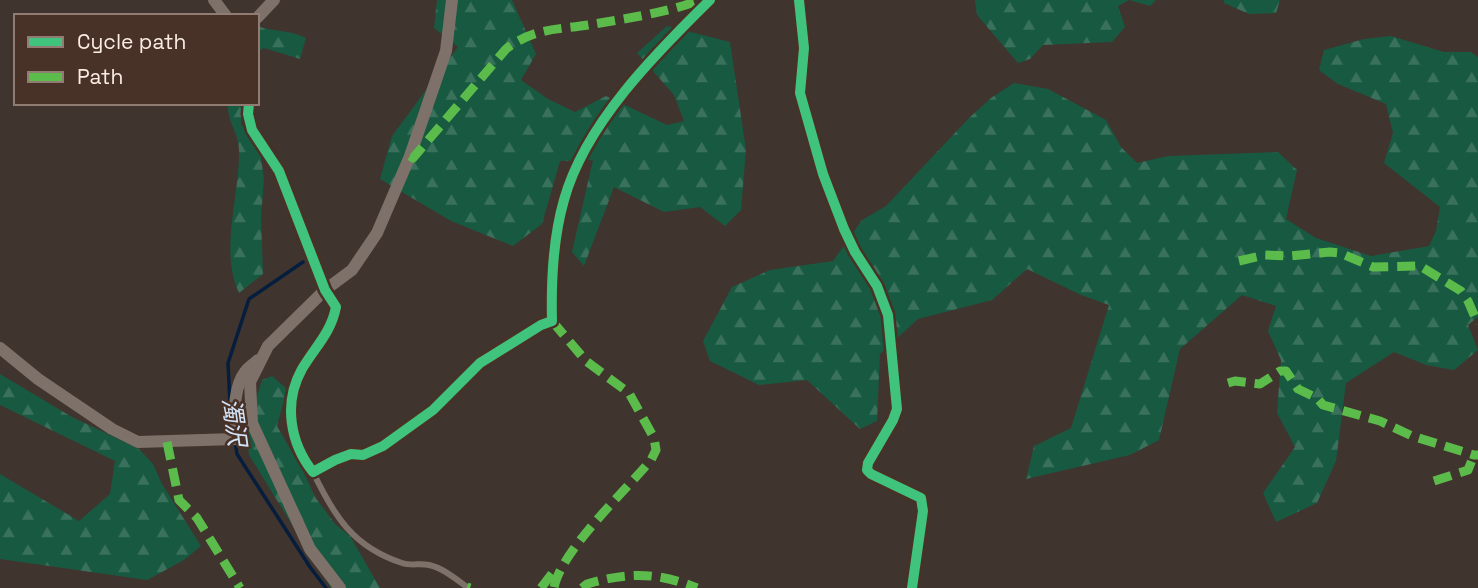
<svg xmlns="http://www.w3.org/2000/svg" width="1478" height="588" font-family="'Space Grotesk','Noto Sans JP',sans-serif">
<defs>
<pattern id="forest-firs" width="22" height="20" patternUnits="userSpaceOnUse" patternTransform="scale(1.75)"><rect width="22" height="20" fill="#175941"/><path d="M5 1l3.5 6h-7zM16 11l3.5 6h-7z" fill="#3a715c"/></pattern>
</defs>
<rect width="100%" height="100%" fill="#40342e"/>
<g fill="url(#forest-firs)">
<polygon points="437,0 512,0 536,54 521,80 548,99 575,112 606,96 667,125 684,121 674,95 637,53 667,26 730,42 746,150 741,210 725,226 700,207 664,212 614,187 584,266 572,252 593,160 560,161 542,224 513,246 451,221 380,179 392,136 458,47 434,28"/>
<polygon points="975,0 1156,0 1150,6 1129,0 1118,6 1125,27 1112,42 1043,45 1030,59 1018,63 977,15"/>
<polygon points="1224,0 1280,0 1276,13 1249,14 1224,3"/>
<path d="M257,26C274,32 291,30 306,38L300,59L264,48L257,52Z"/>
<polygon points="1391,36 1444,52 1471,52 1478,57 1478,317 1468,325 1478,350 1454,370 1426,365 1394,352 1346,383 1336,461 1317,503 1276,522 1263,493 1295,447 1277,413 1281,360 1268,331 1276,306 1242,295 1180,349 1159,440 1130,455 1026,479 1034,446 1071,428 1109,305 1081,295 1027,269 992,300 918,319 880,354 877,421 860,429 807,380 759,385 710,361 703,341 732,287 770,270 833,261 862,220 886,206 969,118 991,98 1014,83 1048,89 1106,120 1121,147 1137,163 1168,156 1278,152 1297,170 1286,219 1316,238 1371,256 1429,246 1436,231 1440,207 1384,163 1393,133 1386,104 1338,84 1319,70 1324,50 1364,39"/>
<path d="M228,103H242L241,124L261,157L264,180L261,217L263,274L239,293C219,250 240,196 239,150C239,133 226,120 228,103Z"/>
<polygon points="0,374 72,417 139,449 153,464 162,484 201,546 184,560 147,580 0,559 0,474 79,521 110,494 115,461 0,405"/>
<polygon points="272,376 287,389 277,426 304,473 315,497 335,524 350,536 380,588 331,588 249,455 246,431 262,380"/>
</g>
<g fill="none" stroke-linecap="round" stroke-linejoin="round">
<g stroke="#061e3e" stroke-width="3.5">
<polyline points="230,403 228,363 249,299 303,262"/>
<polyline points="235,441 237,454 310,567 326,588"/>
</g>
<path stroke="#7e7169" stroke-width="6" d="M313,472C334,516 353,547 402,563C411,566 420,563 429,565C443,568 456,579 467,587"/>
<g stroke="#7e7169" stroke-width="12">
<polyline points="214,0 226,16"/>
<polyline points="799,0 804,48 800,93 823,174 844,229 855,252 877,286 888,315 897,409 893,420 868,463 867,470 871,474 921,498 923,511 912,588"/>
<polyline points="257,18 274,0"/>
<path d="M249,103L248,114L252,130L279,171L325,290L336,307C331,333 315,347 302,369C283,403 290,443 313,472L335,460L351,454L363,455L383,446L433,410L480,363L541,325L552,321C551,281 553,238 564,200C585,124 655,54 710,0"/>
<path d="M0,348L38,379L112,429L138,442L235,439C235,419 232,389 245,372C248,367 254,364 258,360"/>
<polyline points="340,588 310,549 252,423 250,382 268,346 325,290 352,270 377,233 410,156 446,51 452,0"/>
</g>
<g stroke="#5cbc4b" stroke-width="9" stroke-dasharray="18 9" stroke-linecap="butt">
<path d="M410,156L413,158L506,49C534,28 555,30 588,25C624,19 666,13 700,0"/>
<polyline points="1239,261 1265,255 1290,256 1330,252 1340,253 1373,267 1420,266 1461,291 1468,301 1478,324"/>
<path d="M552,321L586,361L629,393L654,438L656,450L651,460C626,490 560,552 554,588"/>
<polyline points="1228,383 1235,381 1260,384 1280,371 1286,371 1298,389 1317,398 1323,405 1380,421 1412,436 1474,455 1478,455"/>
<polyline points="167,442 179,500 197,518 240,588"/>
<polyline points="1434,481 1468,470 1474,455"/>
<polyline points="467,587 470,588"/>
<polyline points="541,588 554,571"/>
<path d="M582,588L587,584C628,572 657,572 697,588"/>
</g>
<g stroke="#483126" stroke-width="15">
<g id="cycleway">
<polyline points="799,0 804,48 800,93 823,174 844,229 855,252 877,286 888,315 897,409 893,420 868,463 867,470 871,474 921,498 923,511 912,588"/>
<path d="M249,103L248,114L252,130L279,171L325,290L336,307C331,333 315,347 302,369C283,403 290,443 313,472L335,460L351,454L363,455L383,446L433,410L480,363L541,325L552,321C551,281 553,238 564,200C585,124 655,54 710,0"/>
</g>
</g>
<use href="#cycleway" stroke="#40c37c" stroke-width="10"/>
</g>
<g text-anchor="middle" stroke-width="5" stroke-linejoin="round" paint-order="stroke">
<g font-size="24" font-style="italic" fill="#d4e4f8" stroke="#483126">
<text transform="translate(234 422) rotate(82)" y="8">濁沢</text>
</g>
</g>
<rect x="14" y="14" width="245" height="91" fill="#483126" stroke="#907c72" stroke-width="2"/>
<rect x="28" y="37" width="35" height="10" fill="#40c37c" stroke="#907c72" stroke-width="2"/>
<text x="77" y="49" font-size="21" fill="#fbece4">Cycle path</text>
<rect x="28" y="72" width="35" height="10" fill="#5cbc4b" stroke="#907c72" stroke-width="2"/>
<text x="77" y="84" font-size="21" fill="#fbece4">Path</text>
</svg>
